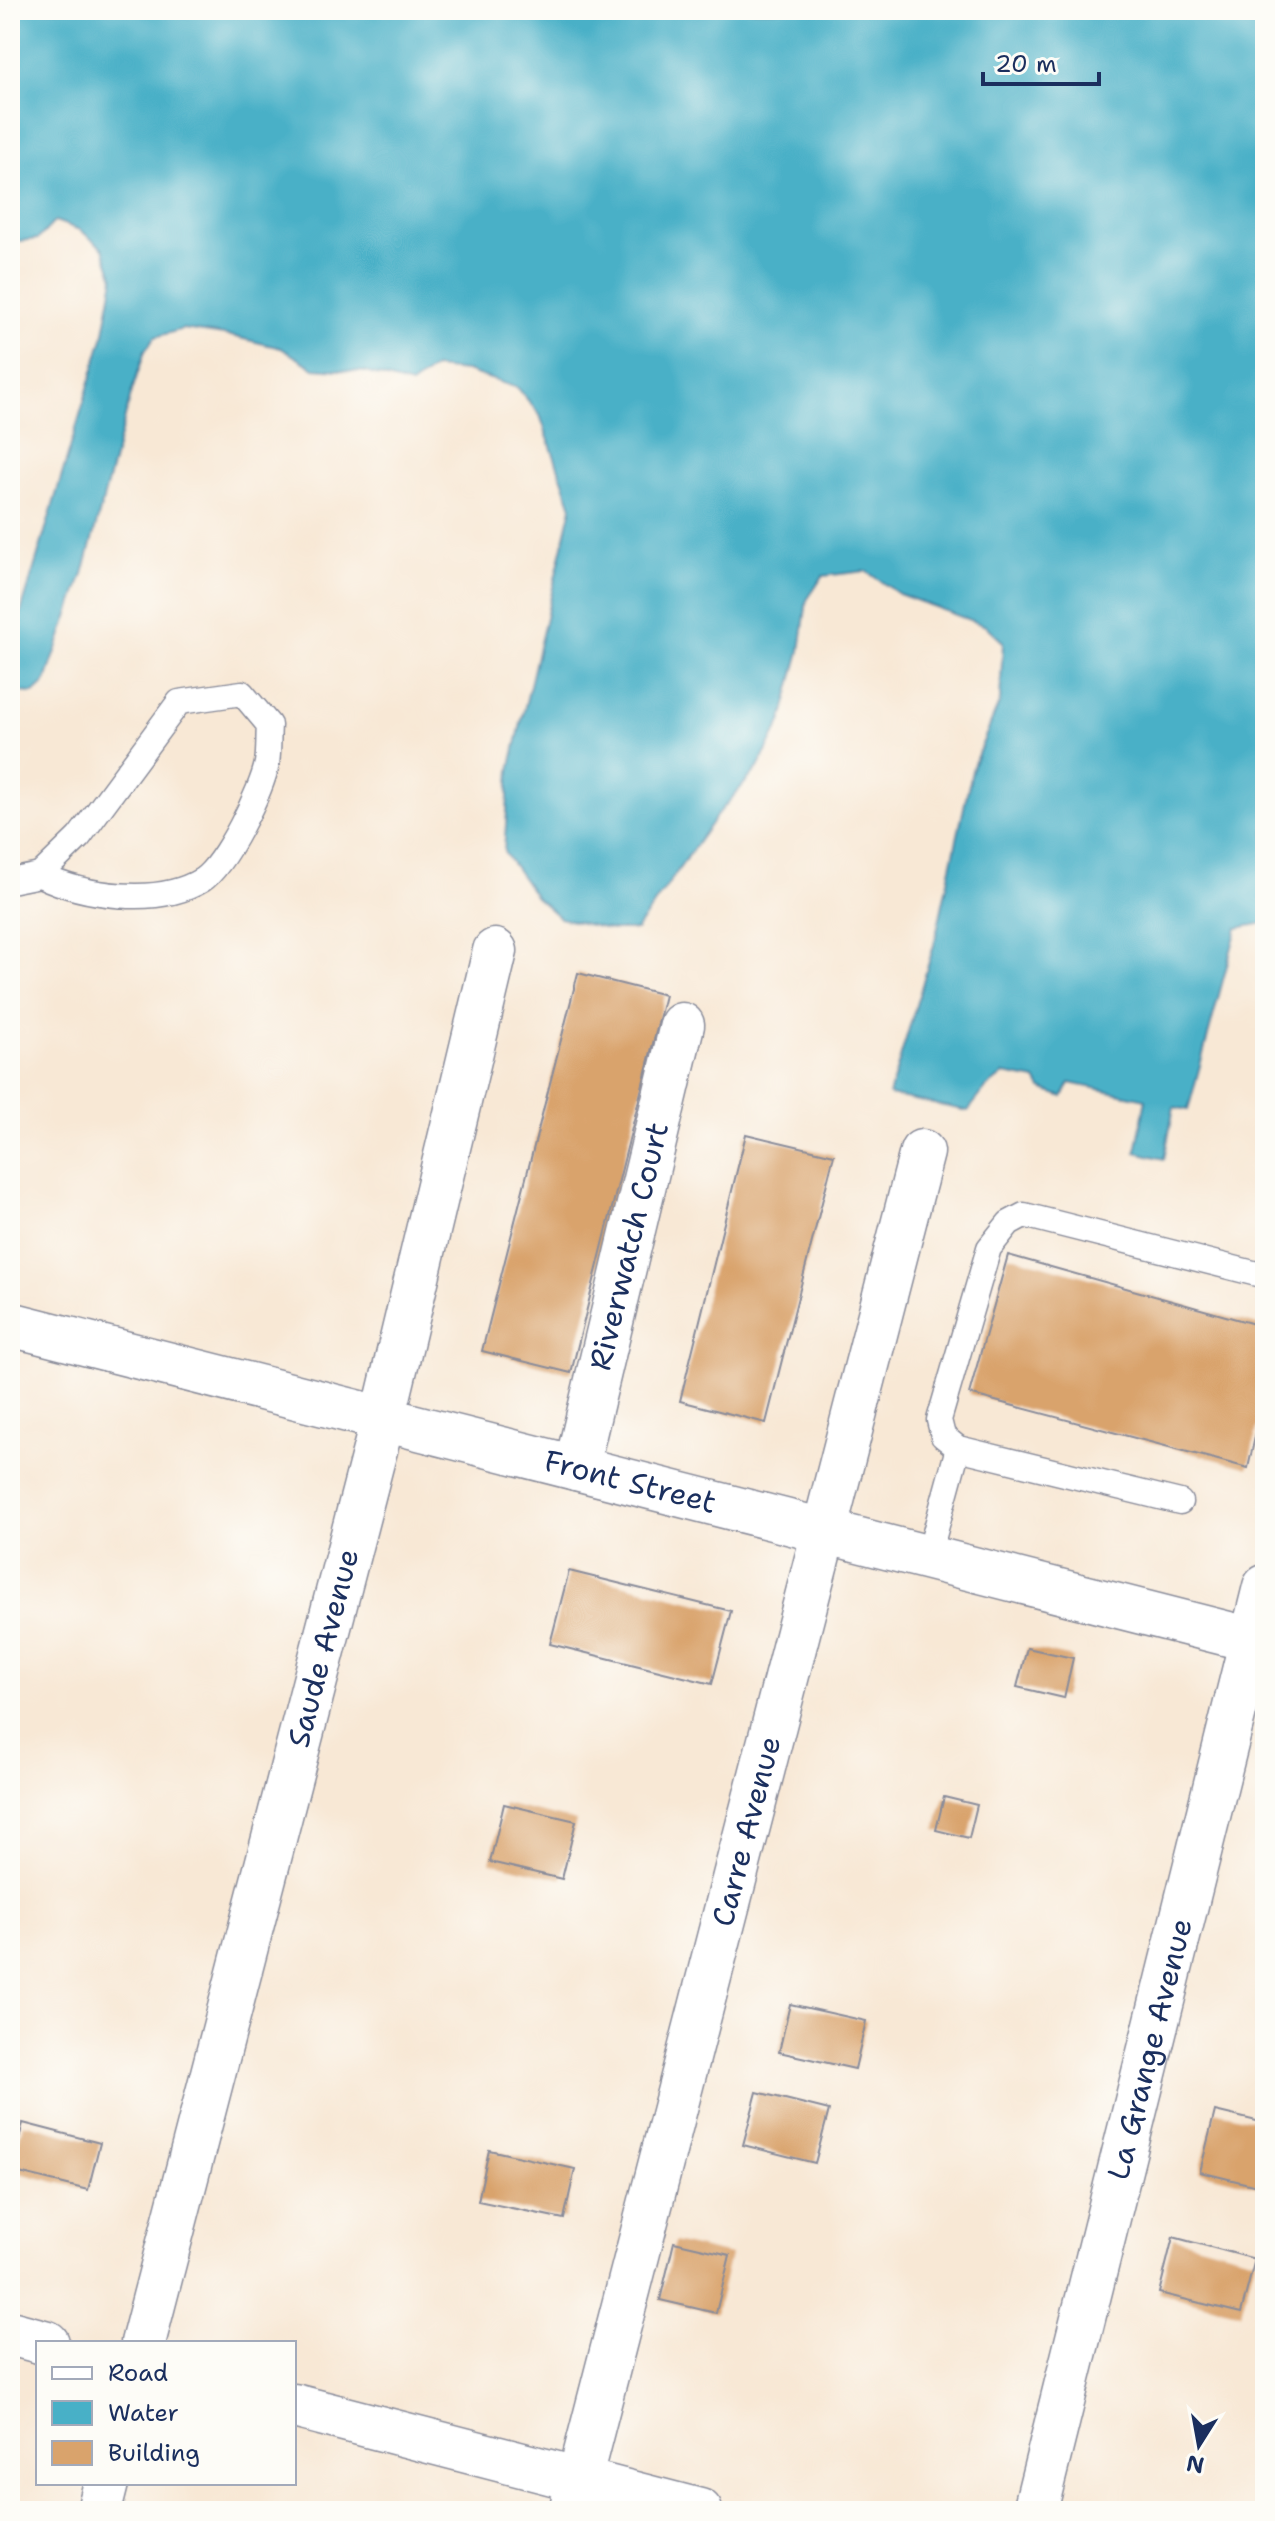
<svg xmlns="http://www.w3.org/2000/svg" width="1275" height="2521" font-family="'Shantell Sans',sans-serif">
<rect width="100%" height="100%" fill="#fdfcf7"/>
<filter id="ink" filterUnits="userSpaceOnUse"><feTurbulence type="fractalNoise" baseFrequency=".0125" numOctaves="2"/><feDisplacementMap in="SourceGraphic" scale="16" xChannelSelector="R" yChannelSelector="G"/><feConvolveMatrix kernelMatrix="1 2 1 2 8 2 1 2 1" color-interpolation-filters="sRGB"/></filter>
<filter id="wash" filterUnits="userSpaceOnUse"><feTurbulence type="fractalNoise" baseFrequency=".006" numOctaves="4" result="noise"/><feDisplacementMap in="SourceGraphic" scale="32" xChannelSelector="R" yChannelSelector="G"/><feGaussianBlur stdDeviation="1.8" result="paint"/><feColorMatrix in="noise" values="0 0 0 0 0 0 0 0 0 0 0 0 0 0 0 0 0 1.4 0 .05"/><feComposite in="paint" operator="in"/></filter>
<g filter="url(#wash)">
<rect width="100%" height="100%" fill="#f8e8d5"/>
<polygon fill="#48b0c7" stroke="#327092" stroke-width="2" points="10,10 1265,10 1265,923 1237,928 1188,1110 1174,1107 1164,1159 1136,1152 1146,1099 1070,1083 1063,1097 1041,1089 1036,1080 1004,1074 986,1088 968,1111 889,1095 934,945 973,766 1000,701 1003,642 986,626 899,594 866,571 823,576 807,600 800,651 782,720 758,768 717,815 636,930 612,930 560,918 536,897 504,852 510,770 572,507 540,415 518,388 466,371 434,368 411,385 365,372 314,368 281,348 231,336 183,329 155,337 145,351 132,391 83,574 45,683 34,693 18,692 10,681 18,622 103,338 114,278 103,248 80,230 55,221 38,239 10,242"/>
<g id="blocks">
<g fill="#d9a36c">
<polygon points="578,973 665,995 571,1373 482,1351"/>
<polygon points="746,1134 834,1155 766,1423 680,1401"/>
<polygon points="1008,1255 1265,1327 1265,1393 1248,1468 969,1394"/>
<polygon points="569,1571 731,1611 712,1684 550,1644"/>
<polygon points="1027,1648 1073,1658 1064,1698 1017,1687"/>
<polygon points="944,1797 977,1805 969,1838 936,1830"/>
<polygon points="504,1804 576,1821 562,1879 490,1862"/>
<polygon points="790,2004 866,2021 855,2069 779,2052"/>
<polygon points="757,2092 829,2110 815,2163 743,2145"/>
<polygon points="1215,2111 1265,2123 1265,2188 1200,2172"/>
<polygon points="23,2123 100,2143 88,2190 11,2171"/>
<polygon points="489,2150 575,2169 564,2219 478,2201"/>
<polygon points="1173,2237 1255,2259 1241,2313 1159,2293"/>
<polygon points="674,2242 730,2255 716,2313 660,2300"/>
</g>
</g>
</g>
<g filter="url(#ink)">
<use href="#blocks" fill-opacity="0" stroke="#8a8c9a" stroke-width="2"/>
<g fill="none" stroke-linecap="round" stroke-linejoin="round">
<g stroke="#8a8c9a" stroke-width="27">
<g id="service">
<path d="M10,881L40,875L79,837L179,702L242,693L269,725C268,738 269,751 267,763C262,790 225,865 202,880C158,907 84,896 40,875"/>
<polyline points="1180,1502 958,1448 943,1436 939,1420 989,1248 1009,1223 1024,1215 1265,1276"/>
<polyline points="928,1558 958,1448"/>
</g>
</g>
<g stroke="#8a8c9a" stroke-width="47">
<g id="minor">
<path id="s1" d="M10,1324L1252,1640"/>
<path id="s2" d="M576,1468L682,1025"/>
<path id="s3" d="M143,2343L383,1419L495,951"/>
<polyline points="99,2511 106,2483"/>
<path id="s4" d="M571,2511L922,1152"/>
<path id="s5" d="M1035,2511L1265,1587"/>
</g>
</g>
<g stroke="#8a8c9a" stroke-width="47">
<g id="tertiary">
<polyline points="10,2333 47,2343"/>
<polyline points="294,2406 700,2511"/>
</g>
</g>
<use href="#service" stroke="#fff" stroke-width="24"/>
<use href="#minor" stroke="#fff" stroke-width="44"/>
<use href="#tertiary" stroke="#fff" stroke-width="44"/>
</g>
</g>
<g text-anchor="middle" stroke-width="6" stroke-linejoin="round" paint-order="stroke">
<g font-size="30" fill="#1b2f5e" stroke="#fdfcf7">
<text dy="10" stroke="none"><textPath href="#s2" startOffset="228">Riverwatch Court</textPath></text>
<text dy="10" stroke="none"><textPath href="#s1" startOffset="640">Front Street</textPath></text>
<text dy="10" stroke="none"><textPath href="#s3" startOffset="718">Saude Avenue</textPath></text>
<text dy="10" stroke="none"><textPath href="#s4" startOffset="702">Carre Avenue</textPath></text>
<text dy="10" stroke="none"><textPath href="#s5" startOffset="476">La Grange Avenue</textPath></text>
</g>
</g>
<rect width="1275" height="2521" fill="none" stroke="#fdfcf7" stroke-width="40"/>
<rect x="36" y="2341" width="260" height="144" fill="#fdfcf7" stroke="#a3aaba" stroke-width="2"/>
<rect x="52" y="2367" width="40" height="12" fill="#ffffff" stroke="#a3aaba" stroke-width="2"/>
<text x="108" y="2381" font-size="24" fill="#1b2f5e">Road</text>
<rect x="52" y="2401" width="40" height="24" fill="#48b0c7" stroke="#a3aaba" stroke-width="2"/>
<text x="108" y="2421" font-size="24" fill="#1b2f5e">Water</text>
<rect x="52" y="2441" width="40" height="24" fill="#d9a36c" stroke="#a3aaba" stroke-width="2"/>
<text x="108" y="2461" font-size="24" fill="#1b2f5e">Building</text>
<g transform="translate(1199 2445) rotate(191)" stroke="#fdfcf7" stroke-width="6" paint-order="stroke">
<path d="M0-6L14 30L0 20L-14 30Z" fill="#1b2f5e"/>
<text y="-12" font-size="22" font-weight="bold" text-anchor="middle" fill="#1b2f5e">N</text>
</g>
<path d="M983 72v12h116v-12" fill="none" stroke="#1b2f5e" stroke-width="4"/>
<text x="995" y="72" font-size="24" fill="#1b2f5e" stroke="#fdfcf7" stroke-width="6" paint-order="stroke">20 m</text>
</svg>
